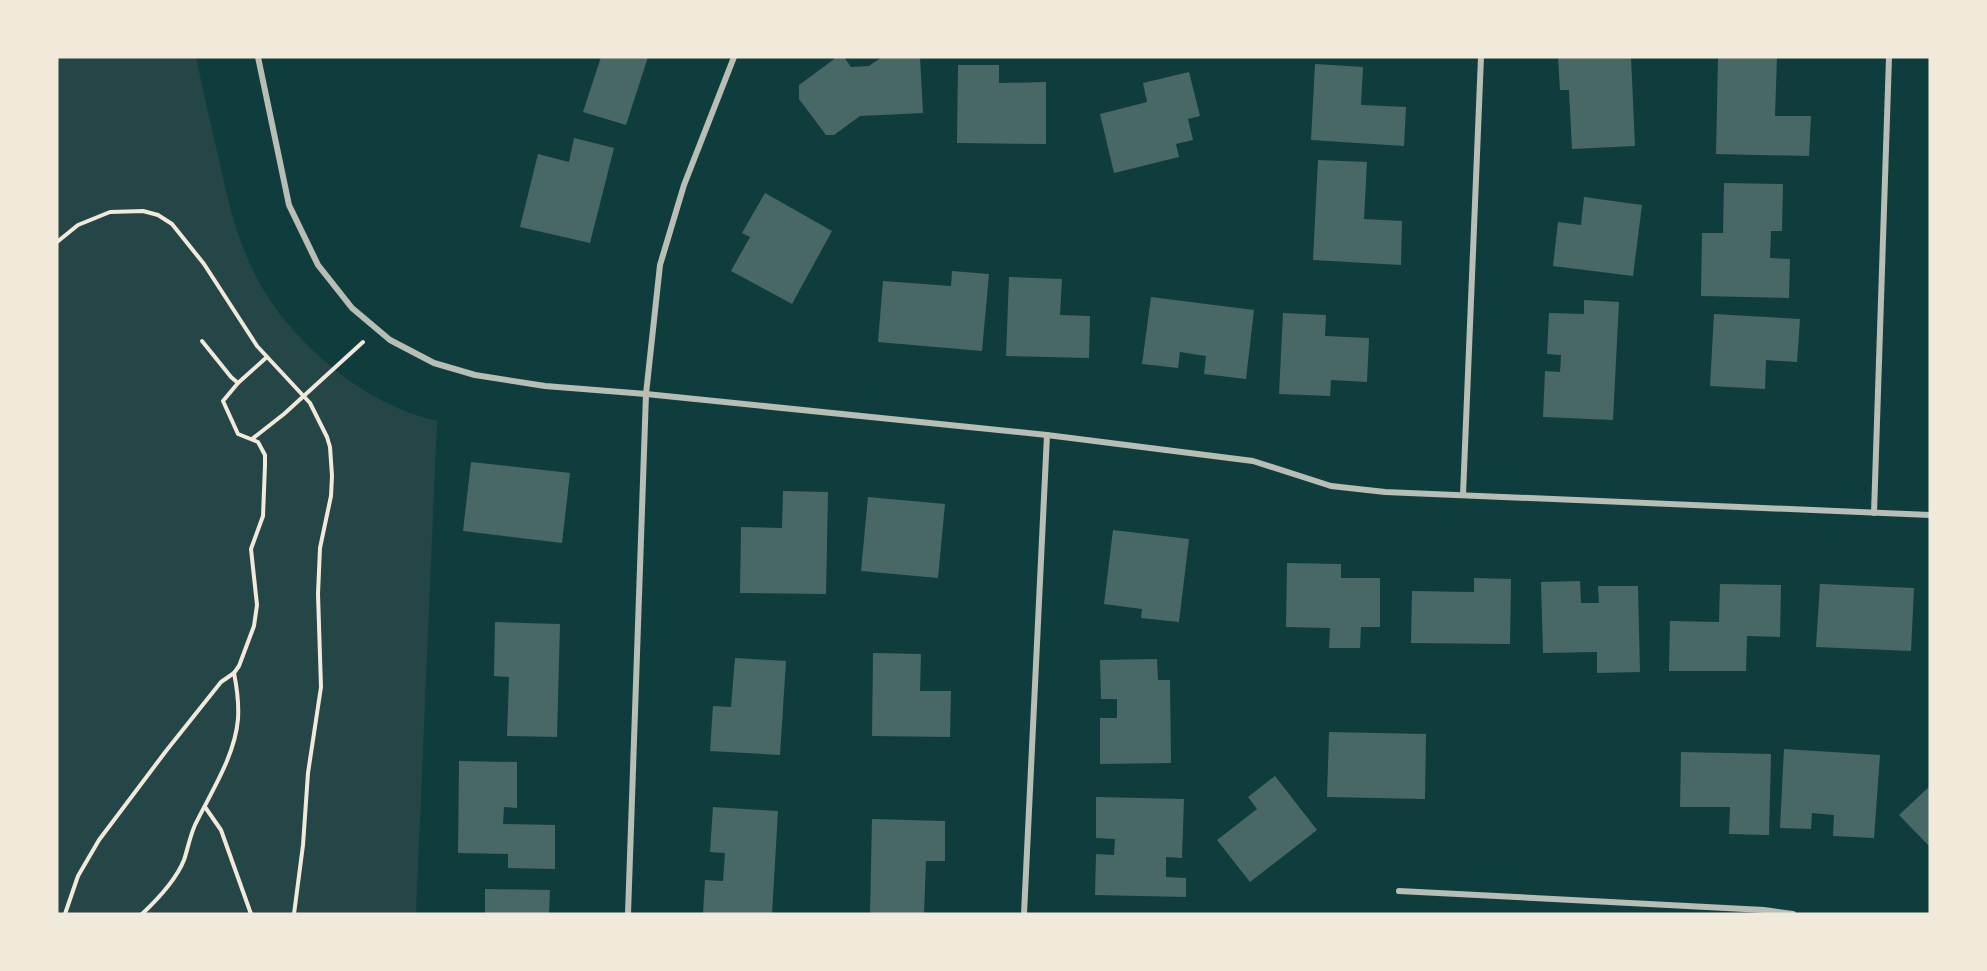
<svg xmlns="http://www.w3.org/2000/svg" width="1987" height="971" font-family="'Asap Condensed',sans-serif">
<rect width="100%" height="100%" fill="#0f3d3e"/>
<path fill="#244646" d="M57,57H196C203,91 211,126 219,160C229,205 239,249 263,289C282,321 307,347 335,370C364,393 401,413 437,421L416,914H57Z"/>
<g fill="#486865">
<polygon points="601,57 648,57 626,125 583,112"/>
<polygon points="837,57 844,57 851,67 869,66 882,57 920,57 923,113 860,116 834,135 826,135 799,99 799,85"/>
<polygon points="1558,57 1631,57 1635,146 1572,149 1569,90 1560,90"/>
<polygon points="1718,57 1777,57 1775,116 1811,116 1809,156 1716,154"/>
<polygon points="1315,64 1363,67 1361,105 1406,107 1404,146 1311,140"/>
<polygon points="958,65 999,65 999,83 1046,82 1046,144 957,143"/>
<polygon points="1189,72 1200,116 1188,119 1193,140 1176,144 1179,157 1114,173 1100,114 1147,102 1143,83"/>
<polygon points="574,138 614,148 590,243 520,227 538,154 569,162"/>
<polygon points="1318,160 1367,162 1364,219 1402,221 1401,265 1313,260"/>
<polygon points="1724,183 1783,184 1782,231 1771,231 1770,258 1790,259 1789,298 1701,296 1702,233 1723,233"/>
<polygon points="765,193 832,231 792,304 731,271 750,237 742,233"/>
<polygon points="1584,197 1642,205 1633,276 1553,266 1558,222 1581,225"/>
<polygon points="952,271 989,274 982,351 878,342 883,281 951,286"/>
<polygon points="1009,277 1062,279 1060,315 1090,316 1089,358 1006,356"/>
<polygon points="1151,297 1254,310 1246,379 1204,374 1206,356 1180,352 1178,368 1142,364"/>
<polygon points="1584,300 1619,302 1613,420 1543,417 1545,371 1560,372 1561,355 1547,354 1549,313 1584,314"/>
<polygon points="1283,313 1326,315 1325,336 1369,338 1367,382 1331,380 1330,396 1279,394"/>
<polygon points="1714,314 1800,319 1797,362 1766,360 1765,389 1710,386"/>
<polygon points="471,462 570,473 562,543 463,531"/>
<polygon points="783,491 828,492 826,594 740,593 741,527 782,528"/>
<polygon points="868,497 945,504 938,578 861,571"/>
<polygon points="1113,530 1189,539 1179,622 1141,618 1142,609 1104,604"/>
<polygon points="1287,563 1341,564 1341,578 1380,578 1380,627 1361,627 1360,648 1329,648 1330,628 1286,627"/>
<polygon points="1474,578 1511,579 1510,644 1411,643 1412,591 1474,592"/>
<polygon points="1580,581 1581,603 1599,603 1598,586 1638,586 1640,672 1597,673 1597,652 1543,653 1541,582"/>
<polygon points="1720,584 1781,585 1780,637 1747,636 1746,671 1669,671 1670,621 1719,622"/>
<polygon points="1820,584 1914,588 1911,651 1816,647"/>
<polygon points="495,622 560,624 557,737 507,736 509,677 494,676"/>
<polygon points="873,653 921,654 920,691 951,691 950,737 872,736"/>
<polygon points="735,658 786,661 780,755 710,751 713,706 731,707"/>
<polygon points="1157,659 1158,680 1170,680 1171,763 1100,764 1100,718 1117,718 1117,699 1101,699 1100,660"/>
<polygon points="1329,732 1426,734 1425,799 1327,797"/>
<polygon points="1784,749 1880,755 1874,838 1833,836 1834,815 1812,813 1811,829 1780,828"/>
<polygon points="1681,752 1771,754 1769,835 1729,834 1730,807 1680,807"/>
<polygon points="459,761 517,762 517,808 504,807 503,824 555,825 555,869 508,868 508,854 458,853"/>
<polygon points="1275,776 1317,830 1250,882 1217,840 1257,809 1248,797"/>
<polygon points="1930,786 1930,847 1899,815"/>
<polygon points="1096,797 1184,799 1182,858 1166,857 1166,877 1186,878 1186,897 1095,895 1096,854 1114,855 1115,839 1096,838"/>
<polygon points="713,807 778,811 772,914 703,914 705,880 723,881 725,853 710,852"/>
<polygon points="872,819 945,821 945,861 926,861 924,914 870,914"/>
<polygon points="485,889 550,890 549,914 485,914"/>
</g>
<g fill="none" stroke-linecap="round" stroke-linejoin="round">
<g stroke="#f1e9da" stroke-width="4">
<polyline points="57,242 78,225 110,212 143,211 158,215 172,224 204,264 257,346 310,403 327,437 330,447 332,476 331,496 320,548 318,594 321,687 308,773 303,845 294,914"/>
<polyline points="202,341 231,377 238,383"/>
<polyline points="252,439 284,414 363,342"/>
<polyline points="205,807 221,830 251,914"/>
<polyline points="65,914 78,876 99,840 166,751 221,682 234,673 239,666 254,626 257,605 251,549 263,516 265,465 265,455 258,442 238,434 223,401 238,383 267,357"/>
<path d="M142,914C158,899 176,880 184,860C188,848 190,836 195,825C211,792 235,756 238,719C239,704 237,688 234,673"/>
</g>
<g stroke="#b8beb3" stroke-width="6">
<polyline points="258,57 289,205 318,265 352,308 390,340 434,363 475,375 545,386 646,394 1047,435 1253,461 1331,486 1385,492 1930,515"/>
<polyline points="1463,495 1481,57"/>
<polyline points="1874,513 1889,57"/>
<polyline points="1399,891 1764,910 1793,914"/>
<polyline points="628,914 646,394 660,265 684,185 734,57"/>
<polyline points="1024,914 1047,435"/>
</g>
</g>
<rect width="1987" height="971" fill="none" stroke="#f1e9da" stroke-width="117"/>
</svg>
